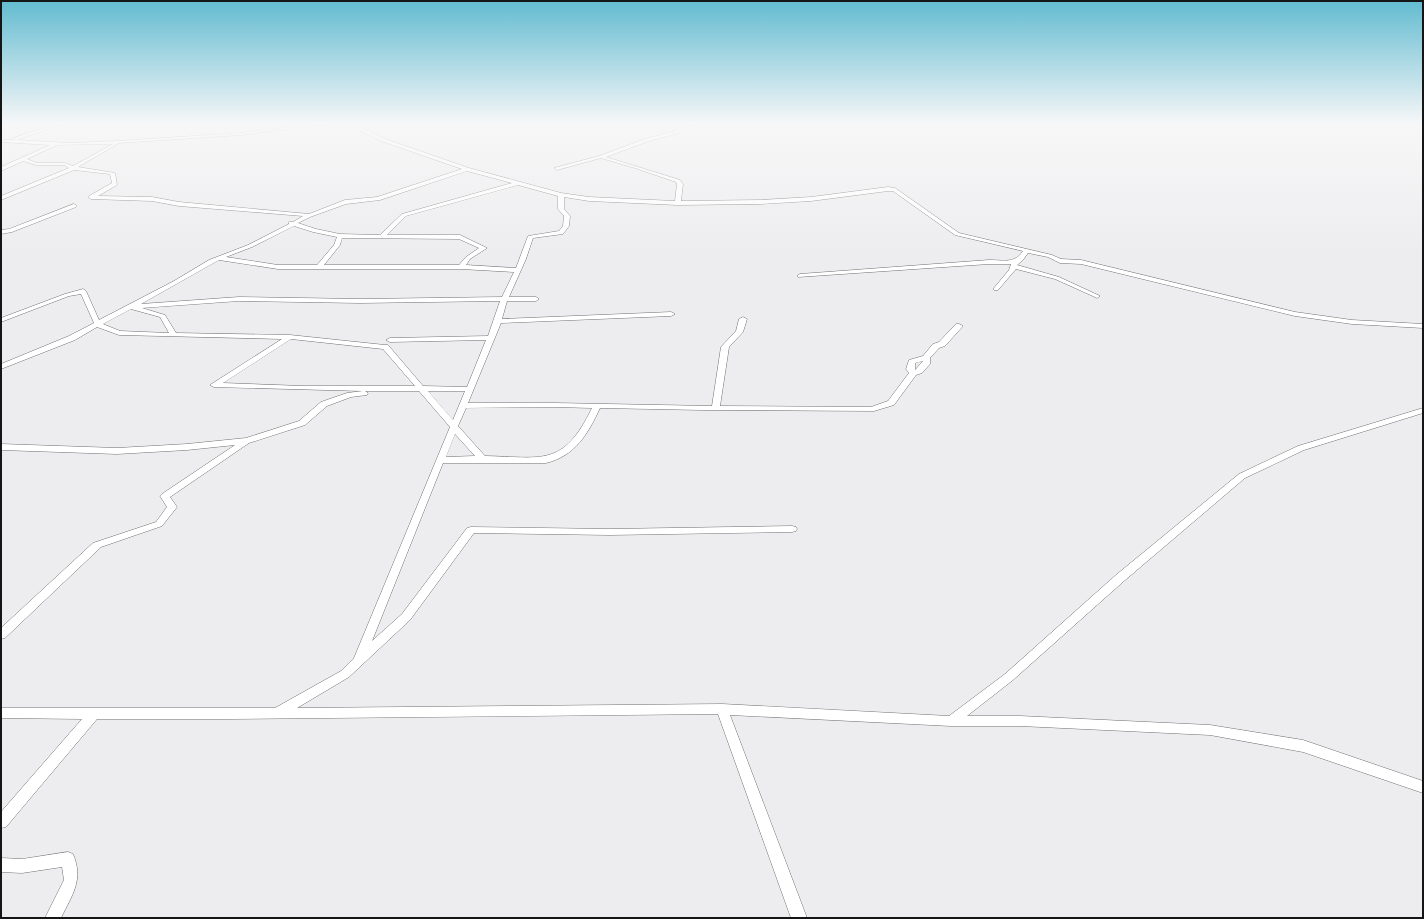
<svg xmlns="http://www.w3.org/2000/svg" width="1424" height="919" font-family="Raleway,sans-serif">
<rect width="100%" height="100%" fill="#ededef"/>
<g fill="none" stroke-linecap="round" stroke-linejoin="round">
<g stroke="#707072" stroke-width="1">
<g id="street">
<path d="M55,124H62L17,140L71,143L117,141L240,133L315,124H329L240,135L119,143L78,167L115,173L117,185L98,196L152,197L179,202L309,214L345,200L377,197L462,169L381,141L348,124H354L385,139L469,168L561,193L589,197L675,201L677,184L676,182L635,168L601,158L557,170L554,168L599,156L645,139L675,131L679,126L692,124L683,128L679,133L649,141L606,157L680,180L683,184L681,201L760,200L811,197L888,187L895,188L959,233L1052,255L1061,259L1081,260L1295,312L1352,320L1423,324V328L1352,324L1295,316L1081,264L1060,263L1048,257L1028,253L1023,260L1017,265L1059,277L1100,296L1097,298L1095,297L1055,279L1016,269L998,290H994V288L1009,270L1011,264H989L798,277V275L800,274L989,260C1003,260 1015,264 1023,251L955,235L893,191H888L811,201L760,204L678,205L589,201L564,197V209L570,216L569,226L563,234L533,238L526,259L509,297H536L539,299L536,301H507L502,319L671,312L675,314L671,316L501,323L468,403H555L712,406L721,347L736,331L739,319L743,317L747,319L743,332L729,347L720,406L871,407L888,401L909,373L906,369L909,360L923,356L933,344L939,342L956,324H959L963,326L945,346L939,348L930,358V364L922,373L916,375L894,405L874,411L702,410L600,408C588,434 575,456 546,463H443L372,641L402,614L467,528L471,527L610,529L792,526L796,527L797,529L796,531L792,532L610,535L474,533L410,620L349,677L297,708L722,704L949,716L1005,674L1116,575L1239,474L1298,446L1423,408V413L1304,450L1245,478L1124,581L1013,680L967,716H1020L1210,725L1303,740L1423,781V793L1303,752L1210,735L1020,726H951L730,715L807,918H791L718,714L231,719H97L6,827L1,828V812L82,719L1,718V708H275L341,671L354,658L450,427L419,391H365L368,393L367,395L351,397L327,406L305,425L249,443L170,497L177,507L162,526L101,547L5,638L1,639V628L93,543L156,522L167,507L160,496L162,494L235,445L187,450L117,454L1,450V444L117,448L187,444L246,438L299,421L321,402L347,393L363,391L214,387L210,385L282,339L119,335L97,327L75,340L1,369V364L69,336L94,323L81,294L69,296L1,322V318L65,294L83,289L86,291L99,320L174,281L209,260L248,245L289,224V222H293L303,216L179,206L152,201L91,199L88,197L89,196L112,183L110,174L74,170L1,200V196L69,168L64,165H36L23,161L1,171V167L50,145L1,142V140H15L14,138ZM113,144L73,166L65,163H37L27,159L57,145ZM467,171L512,183L402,214L380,235L340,234L316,229L298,223L310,217L346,204L380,200ZM518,185L558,196V209L564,216L563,226L559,231L528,236L516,268L466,265L470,259L487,248L460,235H387L406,216ZM294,226L313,232L337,237L334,245L317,265H278L226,257L252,247ZM342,238L459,239L479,248L466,257L459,265H324L340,245ZM219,260L278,269H461L514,272L502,297L360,299L239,297L141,304ZM239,301L360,303L500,301L488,336L390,338L386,340L390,342L486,340L467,387L423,386L388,345H385L290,335L176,333L165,315L142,308ZM131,309L160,317L169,333L120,331L103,324ZM291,339L383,349L415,386H303L223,383ZM923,361L916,369L915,370V363ZM428,391H465L453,420ZM555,407L592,408C563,468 542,457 485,456L458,426L466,408ZM455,434L475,456L446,457Z"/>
<polygon points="74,204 77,206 76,207 12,232 1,234 1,230 9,229"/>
<path d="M68,852L73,854C84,880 72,895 61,918H45L64,880L62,867L22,873L1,872V858L22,859Z"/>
</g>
</g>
<use href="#street" fill="#fff" fill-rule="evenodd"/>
</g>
<linearGradient id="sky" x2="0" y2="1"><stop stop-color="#62bbd0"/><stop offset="0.49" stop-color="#f7f7f8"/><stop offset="1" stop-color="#f7f7f8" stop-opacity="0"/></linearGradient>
<rect width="1424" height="253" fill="url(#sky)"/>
<rect width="1424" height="919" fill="none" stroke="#151516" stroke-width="4"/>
</svg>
